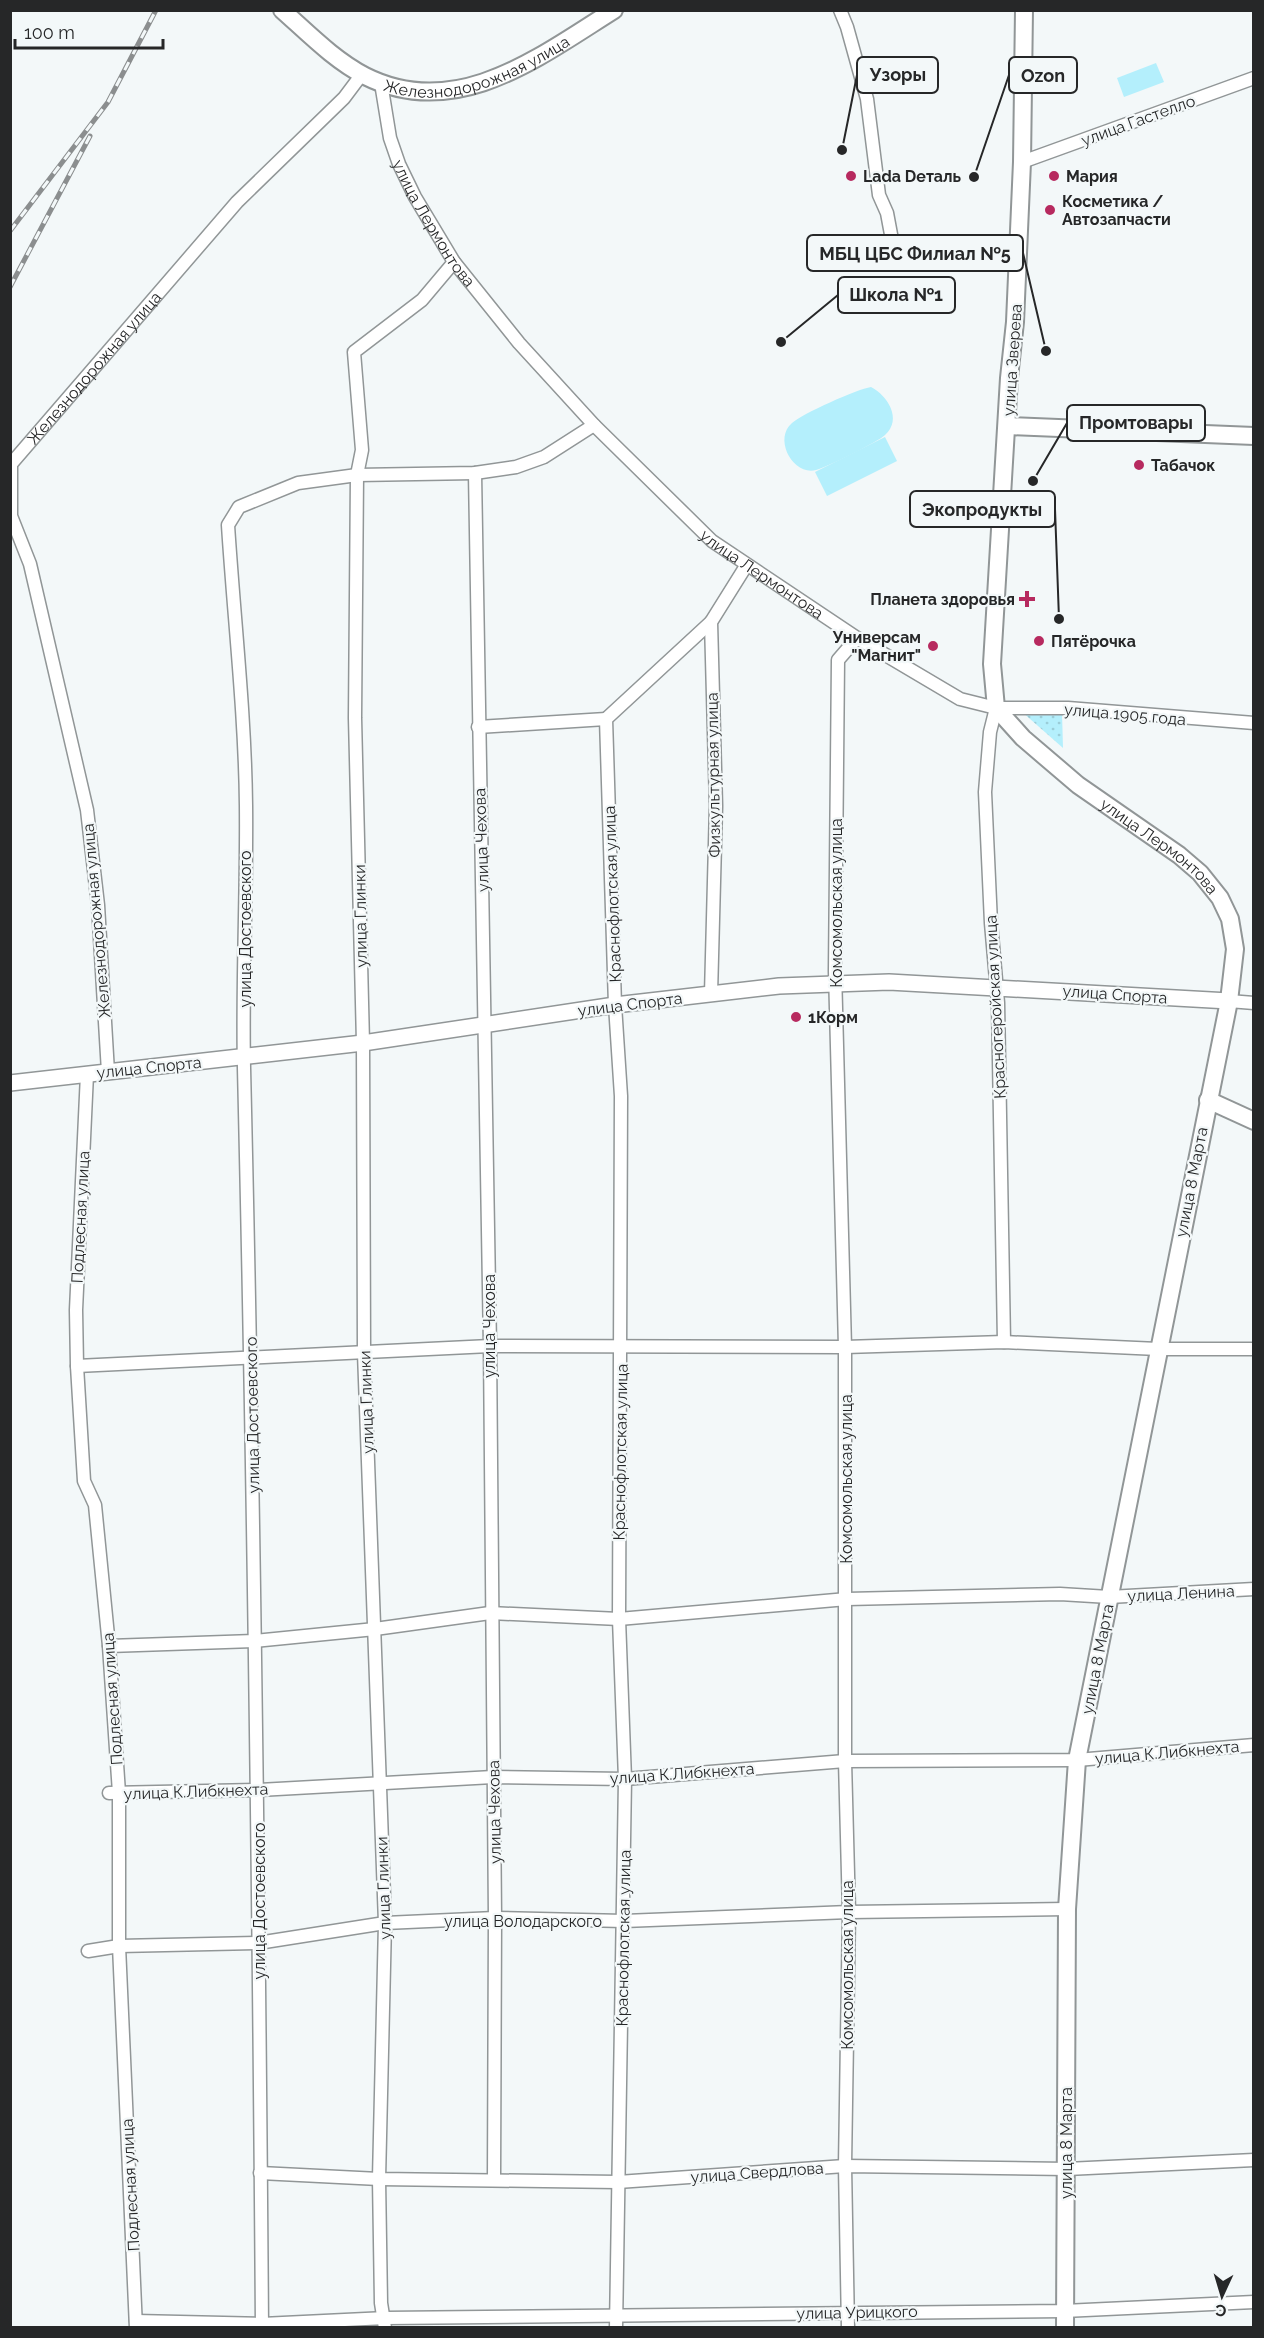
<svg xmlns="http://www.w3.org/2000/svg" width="1264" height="2338" font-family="Raleway,sans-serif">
<defs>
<pattern id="grass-dots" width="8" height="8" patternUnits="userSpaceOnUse" patternTransform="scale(1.5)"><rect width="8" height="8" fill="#b4effc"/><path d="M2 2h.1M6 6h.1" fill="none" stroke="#9bcdd8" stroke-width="1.8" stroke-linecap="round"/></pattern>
</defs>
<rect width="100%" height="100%" fill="#f3f8f9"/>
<polygon fill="url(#grass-dots)" points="1021,711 1062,712 1063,748"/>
<g fill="#b4effc">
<polygon points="1156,63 1164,82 1124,97 1117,78"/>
<path d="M871,387C887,395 903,419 885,435C878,442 827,467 816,470C793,476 773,439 792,423C802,414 857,389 871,387Z"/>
<polygon points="885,437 897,461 827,496 815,472"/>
</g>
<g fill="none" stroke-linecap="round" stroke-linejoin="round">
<g stroke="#919697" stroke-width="15">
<g id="minor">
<polyline points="840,10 847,27 867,99 879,195 887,213 896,261"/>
<path id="s1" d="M381,83L390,138L399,164L415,197L454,262L519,343L594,425L712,541L857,638L960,699L996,708H1068L1254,723"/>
<polyline points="1022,162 1254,78"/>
<polyline points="475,473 490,1346 495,1918 494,2180"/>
<polyline points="996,708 990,732 985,792 991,923 998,1003 1004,1342"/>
<polyline points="478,727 606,719"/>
<polyline points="711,994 716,806 711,622 746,566"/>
<polyline points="1229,1001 1254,1003"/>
<path id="s2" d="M108,1072L98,905L87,810L30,564L11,516V464L237,202L344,98L362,74"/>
<polyline points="87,1074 76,1310 77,1366 84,1481 95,1505 109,1646 119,1793 119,1946 136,2328"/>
<polyline points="77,1366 490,1346 845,1347 1004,1342 1158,1349 1254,1349"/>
<polyline points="109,1646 254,1641 375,1629 490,1613 619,1619 847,1599 1060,1594 1109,1597 1254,1589"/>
<polyline points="109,1793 259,1790 493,1777 625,1779 845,1761 1077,1760 1254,1745"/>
<polyline points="88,1951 119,1946 258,1943 385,1923 495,1918 624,1921 849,1912 1067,1909"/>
<polyline points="260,2173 379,2179 618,2182 845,2166 1067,2169 1254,2160"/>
<polyline points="136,2321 262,2324 386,2318 1064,2311 1254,2302"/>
<path d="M262,2328C259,1908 254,1488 244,1068C242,981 247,893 246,805C245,713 234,618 228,525L239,507L298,483L357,475L475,473L516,467L544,457L594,425"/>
<polyline points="385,2328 381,2303 379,2179 385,1923 364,1353 363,1043 355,718 357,475 362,450 354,352 422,300 454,262"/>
<polyline points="616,2328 625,1779 619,1619 621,1096 615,1005 606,719 711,622"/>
<polyline points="848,2328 845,2166 849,1912 845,1761 845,1347 835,971 838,660 857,638"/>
</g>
</g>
<g stroke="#919697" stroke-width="18">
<polyline id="tertiary" points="10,1083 363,1043 615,1005 779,986 889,982 1229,1001"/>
</g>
<g stroke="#919697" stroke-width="20">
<g id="secondary">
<path id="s3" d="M282,10C308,33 334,60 365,76C456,122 539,57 614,10"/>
<path id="s4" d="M1024,10L1022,162L1015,322L1009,378L992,664L996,708L1023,738L1078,785L1179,855L1200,873L1220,898L1230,919L1235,949L1229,1001L1077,1760L1067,1909L1065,2328"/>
<polyline points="1007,426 1254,436"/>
<polyline points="1208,1100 1254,1121"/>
</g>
</g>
<use href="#minor" stroke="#fff" stroke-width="12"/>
<use href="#tertiary" stroke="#fff" stroke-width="15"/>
<use href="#secondary" stroke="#fff" stroke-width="16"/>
<g stroke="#8b8e8f" stroke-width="5">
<g id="rail">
<polyline points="10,231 108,102 156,10"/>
<polyline points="10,287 90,136"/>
</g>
</g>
<use href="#rail" stroke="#f3f8f9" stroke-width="3" stroke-dasharray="9" stroke-linecap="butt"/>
</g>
<g fill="#b72a5f" stroke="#f3f8f9" stroke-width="2">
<circle cx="851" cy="176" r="6"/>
<circle cx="1054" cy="176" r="6"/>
<circle cx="1050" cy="210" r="6"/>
<circle cx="1139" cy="465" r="6"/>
<path d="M1024 590h6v6h6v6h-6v6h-6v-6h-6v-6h6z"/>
<circle cx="1039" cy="641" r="6"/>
<circle cx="933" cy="646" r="6"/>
<circle cx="796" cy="1017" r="6"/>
</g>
<g text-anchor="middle" stroke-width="4.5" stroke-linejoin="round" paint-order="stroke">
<g font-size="16" fill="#262728" stroke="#f3f8f9">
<text dy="6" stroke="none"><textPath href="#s3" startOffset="225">Железнодорожная улица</textPath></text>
<text transform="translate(1138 120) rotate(-20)" y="6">улица Гастелло</text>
<text dy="6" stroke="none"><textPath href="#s1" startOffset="152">улица Лермонтова</textPath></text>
<text transform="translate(1012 360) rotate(-86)" y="6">улица Зверева</text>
<text dy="6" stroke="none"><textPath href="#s2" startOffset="746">Железнодорожная улица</textPath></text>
<text dy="6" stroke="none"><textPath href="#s1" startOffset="636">улица Лермонтова</textPath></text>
<text transform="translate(1125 714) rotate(5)" y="6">улица 1905 года</text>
<text transform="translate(713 775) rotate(-91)" y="6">Физкультурная улица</text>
<text transform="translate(481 840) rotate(-92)" y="6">улица Чехова</text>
<text dy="6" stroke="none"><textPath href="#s4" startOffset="914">улица Лермонтова</textPath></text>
<text transform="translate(612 894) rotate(-92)" y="6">Краснофлотская улица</text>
<text transform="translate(836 903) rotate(-90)" y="6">Комсомольская улица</text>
<text transform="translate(360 916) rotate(-91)" y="6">улица Глинки</text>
<text transform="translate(96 921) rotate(-95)" y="6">Железнодорожная улица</text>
<text transform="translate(245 929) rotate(-90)" y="6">улица Достоевского</text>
<text transform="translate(1115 994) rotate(4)" y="6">улица Спорта</text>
<text transform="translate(630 1004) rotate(-7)" y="6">улица Спорта</text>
<text transform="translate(995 1007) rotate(-93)" y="6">Красногеройская улица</text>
<text transform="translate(149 1067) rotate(-6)" y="6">улица Спорта</text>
<text transform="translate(1191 1182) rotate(-79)" y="6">улица 8 Марта</text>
<text transform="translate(80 1217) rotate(-87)" y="6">Подлесная улица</text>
<text transform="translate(489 1326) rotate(-90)" y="6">улица Чехова</text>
<text transform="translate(366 1402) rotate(-92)" y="6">улица Глинки</text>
<text transform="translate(252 1415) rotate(-91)" y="6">улица Достоевского</text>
<text transform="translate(620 1452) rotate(-89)" y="6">Краснофлотская улица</text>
<text transform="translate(846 1479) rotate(-90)" y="6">Комсомольская улица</text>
<text transform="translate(1181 1593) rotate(-3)" y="6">улица Ленина</text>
<text transform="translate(1097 1659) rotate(-79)" y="6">улица 8 Марта</text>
<text transform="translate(112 1699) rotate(-94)" y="6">Подлесная улица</text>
<text transform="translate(1167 1752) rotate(-5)" y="6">улица К.Либкнехта</text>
<text transform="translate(682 1773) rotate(-4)" y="6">улица К.Либкнехта</text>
<text transform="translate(196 1791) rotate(-2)" y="6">улица К.Либкнехта</text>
<text transform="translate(494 1812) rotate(-91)" y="6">улица Чехова</text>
<text transform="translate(383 1888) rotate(-92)" y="6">улица Глинки</text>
<text transform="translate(259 1901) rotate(-90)" y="6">улица Достоевского</text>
<text x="523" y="1927">улица Володарского</text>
<text transform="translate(623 1938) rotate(-89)" y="6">Краснофлотская улица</text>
<text transform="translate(847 1965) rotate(-90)" y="6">Комсомольская улица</text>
<text transform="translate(1066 2143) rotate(-90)" y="6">улица 8 Марта</text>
<text transform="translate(757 2172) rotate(-4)" y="6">улица Свердлова</text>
<text transform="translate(130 2185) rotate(-93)" y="6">Подлесная улица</text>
<text transform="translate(857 2312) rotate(-1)" y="6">улица Урицкого</text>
</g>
<g font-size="16" font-weight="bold" fill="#262728" stroke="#f3f8f9" text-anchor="start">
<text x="863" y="182">Lada Dеталь</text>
<text x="1066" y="182">Мария</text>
<text x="1062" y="207">Косметика /<tspan x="1062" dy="18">Автозапчасти</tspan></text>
<text x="1151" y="471">Табачок</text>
<text x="1015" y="605" text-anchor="end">Планета здоровья</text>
<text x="921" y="643" text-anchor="end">Универсам<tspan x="921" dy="18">"Магнит"</tspan></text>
<text x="1051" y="647">Пятёрочка</text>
<text x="808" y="1023">1Корм</text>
</g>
</g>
<path fill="none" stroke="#262728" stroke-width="2" d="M842 150L857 75M974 177L1009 75M1046 351L1023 253M781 342L838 295M1033 481L1067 423M1059 619L1055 509"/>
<g fill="#262728" stroke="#f3f8f9" stroke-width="2">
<circle cx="842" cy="150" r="6"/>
<circle cx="974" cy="177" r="6"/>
<circle cx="1046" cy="351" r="6"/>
<circle cx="781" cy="342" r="6"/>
<circle cx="1033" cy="481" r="6"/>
<circle cx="1059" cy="619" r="6"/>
</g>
<g fill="#f3f8f9" stroke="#262728" stroke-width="2">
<rect x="857" y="57" width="81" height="36" rx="6"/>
<rect x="1009" y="57" width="68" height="36" rx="6"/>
<rect x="807" y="235" width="216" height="36" rx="6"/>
<rect x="838" y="277" width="117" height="36" rx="6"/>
<rect x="1067" y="405" width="138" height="36" rx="6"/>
<rect x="910" y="491" width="145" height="36" rx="6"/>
</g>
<g font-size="18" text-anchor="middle" font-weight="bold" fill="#262728">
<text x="898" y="81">Узоры</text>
<text x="1043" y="82">Ozon</text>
<text x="915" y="260">МБЦ ЦБС Филиал №5</text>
<text x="896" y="301">Школа №1</text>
<text x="1136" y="429">Промтовары</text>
<text x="982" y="516">Экопродукты</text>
</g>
<rect width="1264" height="2338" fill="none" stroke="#262728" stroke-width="24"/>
<g transform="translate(1222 2296) rotate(184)" stroke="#f3f8f9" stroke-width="4.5" paint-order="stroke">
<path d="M0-4.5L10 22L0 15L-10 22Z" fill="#262728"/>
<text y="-9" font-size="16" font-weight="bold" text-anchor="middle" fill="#262728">С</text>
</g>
<path d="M15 39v9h148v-9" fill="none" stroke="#262728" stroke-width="3"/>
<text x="24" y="39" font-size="18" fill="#262728" stroke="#f3f8f9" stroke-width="4.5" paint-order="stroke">100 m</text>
</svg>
